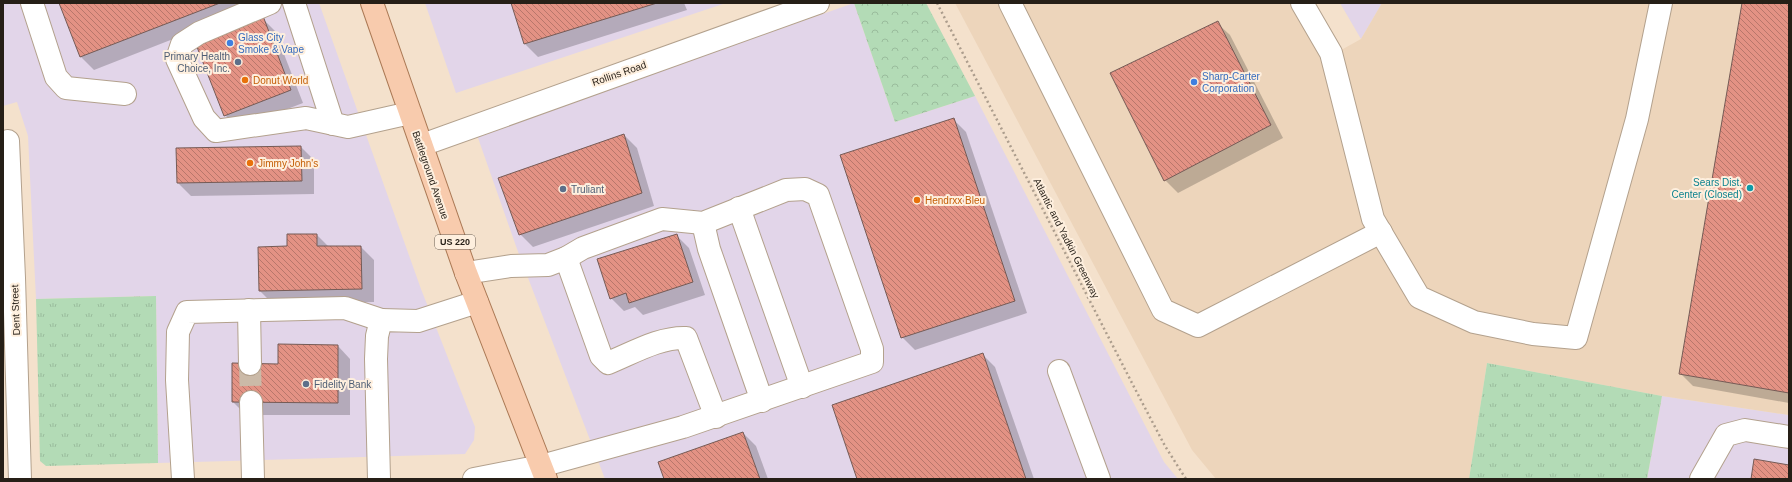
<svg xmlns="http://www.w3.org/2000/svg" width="1792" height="482" font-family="Arial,sans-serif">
<defs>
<pattern id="grass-tufts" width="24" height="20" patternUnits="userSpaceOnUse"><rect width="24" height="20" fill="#b3dbb6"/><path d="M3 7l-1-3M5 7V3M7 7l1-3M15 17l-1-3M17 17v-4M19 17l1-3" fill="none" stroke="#9abc9c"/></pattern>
<pattern id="forest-crowns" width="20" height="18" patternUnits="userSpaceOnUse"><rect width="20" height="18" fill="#b3dbb6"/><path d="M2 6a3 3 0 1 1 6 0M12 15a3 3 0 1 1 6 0" fill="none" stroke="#9abc9c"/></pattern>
<pattern id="building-back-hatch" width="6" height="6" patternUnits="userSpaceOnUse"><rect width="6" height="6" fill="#e39284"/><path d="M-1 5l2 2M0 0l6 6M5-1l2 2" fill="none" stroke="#b8776b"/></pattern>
</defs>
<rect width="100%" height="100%" fill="#f4e1cc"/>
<g fill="#e2d5e9">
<polygon points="3,3 319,3 421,289 475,427 474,440 465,454 158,463 156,296 36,299 28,136 17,102 3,106"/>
<polygon points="425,3 726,3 456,93"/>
<polygon points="854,3 895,122 975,96 1164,462 1178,479 605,479 517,249 477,135"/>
<polygon points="1340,3 1382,3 1361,39"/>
<polygon points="1662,396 1789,415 1789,479 1647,479"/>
</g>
<polygon fill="#edd5bb" points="955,3 1291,3 1325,59 1361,39 1382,3 1789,3 1789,415 1662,396 1487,363 1469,479 1216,479 1192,450"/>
<g fill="url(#grass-tufts)">
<polygon points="156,296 158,463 46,466 40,461 36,299"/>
<polygon points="1487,363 1662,396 1647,479 1469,479"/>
</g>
<polygon fill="url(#forest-crowns)" points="854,3 926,3 975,96 895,122"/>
<g fill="#0003">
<polygon points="63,3 265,3 94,70 81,57 60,4"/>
<polygon points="512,3 684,3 687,10 538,57 525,44"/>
<polygon points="1743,3 1789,3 1789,403 1693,386 1680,373"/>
<polygon points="262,18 275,31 303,103 238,128 225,115"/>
<polygon points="1217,23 1230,35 1283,138 1178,193 1165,180"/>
<polygon points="953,119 966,132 1027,313 915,350 902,337"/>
<polygon points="624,135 637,148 654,206 533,247 520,234"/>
<polygon points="301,147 314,160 314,194 191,196 178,183"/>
<polygon points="317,235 329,247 361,247 374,260 374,302 273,304 260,291"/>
<polygon points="676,235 689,248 705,295 643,315 635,307 624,311 611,298"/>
<polygon points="338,346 350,359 350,415 246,415 233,402 279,365"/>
<polygon points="982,354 995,367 1034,479 859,479"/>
<polygon points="743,433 756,446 768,479 665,479"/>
</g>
<g fill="url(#building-back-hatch)" stroke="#755b56">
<polygon points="59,3 220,3 80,57"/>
<polygon points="511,3 657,3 524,44"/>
<polygon points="1742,3 1789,3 1789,393 1679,374"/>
<polygon points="263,16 291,90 224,116 195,42"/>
<polygon points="1218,21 1271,125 1164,181 1110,73"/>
<polygon points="954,118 1015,301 901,338 840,155"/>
<polygon points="624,134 642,193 519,235 498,178"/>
<polygon points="301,146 302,181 177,183 176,148"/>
<polygon points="287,234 317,234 317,246 361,246 362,289 259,291 258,247 287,246"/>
<polygon points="677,234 693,282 629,303 626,293 610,299 597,259"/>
<polygon points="278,344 338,345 338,403 232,402 232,363 278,364"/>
<polygon points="983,353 1026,479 857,479 832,405"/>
<polygon points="743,432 760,479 664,479 658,462"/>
<polygon points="1754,459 1789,465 1789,479 1751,479"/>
</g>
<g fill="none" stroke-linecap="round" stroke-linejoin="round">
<polyline stroke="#cbbaa8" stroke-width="22" stroke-dasharray="22 11" stroke-linecap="butt" points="250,364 251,402"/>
<g stroke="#b3a18d" stroke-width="24">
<g id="minor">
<polyline points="32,3 56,77 66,88 125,94"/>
<polyline points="270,3 199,33 182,44 177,59 204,118 216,131 306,118 348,127 410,113"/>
<polyline points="294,3 333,124"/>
<polyline points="1010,3 1163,310 1198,326 1381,232"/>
<polyline points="1302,3 1331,53 1373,219 1419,297 1474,322 1533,334 1576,338 1637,119 1661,3"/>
<polyline points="8,141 14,278 20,479"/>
<polyline points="422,145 818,3"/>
<polyline points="739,208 802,387"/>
<polyline points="703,223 709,249 762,401"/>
<path d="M466,273L511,266L548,265L566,258L601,356L608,363C633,353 659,337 686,338L716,417"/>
<polyline points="249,310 250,364"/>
<polyline points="1059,371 1099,479"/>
<polyline points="251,402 253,479"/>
<polyline points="183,479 177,380 178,332 187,312 345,308 381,320"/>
<polyline points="379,479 376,359 377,336 381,320 418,321 477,302"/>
<polyline points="474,479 541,466 683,427 872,362 872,349 818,195 805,189 786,190 703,223 662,219 583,248 566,258"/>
<polyline points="1701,479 1726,435 1745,430 1789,437"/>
</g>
</g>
<g stroke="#ab7955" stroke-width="24">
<polyline id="major" points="372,3 466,273 546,479"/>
</g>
<polyline stroke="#ac9d8d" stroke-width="2.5" stroke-dasharray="2 3" stroke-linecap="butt" points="937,3 1133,385 1165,446 1186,479"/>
<use href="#minor" stroke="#fff" stroke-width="22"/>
<use href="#major" stroke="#f8cbad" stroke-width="22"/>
</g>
<g fill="#3f7fe0" stroke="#feefde" stroke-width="1.5">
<circle cx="230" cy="43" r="4"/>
<circle cx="1194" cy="82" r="4"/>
</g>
<g fill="#5c6f8a" stroke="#feefde" stroke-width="1.5">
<circle cx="238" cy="62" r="4"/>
<circle cx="563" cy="189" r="4"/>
<circle cx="306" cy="384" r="4"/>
</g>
<g fill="#e8710a" stroke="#feefde" stroke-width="1.5">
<circle cx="245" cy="80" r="4"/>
<circle cx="250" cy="163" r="4"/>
<circle cx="917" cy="200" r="4"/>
</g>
<circle fill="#0f9aa8" stroke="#feefde" stroke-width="1.5" cx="1750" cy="188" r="4"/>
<g text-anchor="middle" stroke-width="4" stroke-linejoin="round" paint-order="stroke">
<rect fill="#feefde" stroke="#675d53" stroke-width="1" x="435" y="235" width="40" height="14" rx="3"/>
<g font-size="9" font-weight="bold" fill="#261f17">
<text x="455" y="245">US 220</text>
</g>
<g font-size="10" fill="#366cbe" stroke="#feefde" text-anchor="start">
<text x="238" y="41">Glass City<tspan x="238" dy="12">Smoke &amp; Vape</tspan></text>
<text x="1202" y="80">Sharp-Carter<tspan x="1202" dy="12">Corporation</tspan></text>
</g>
<g font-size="10" fill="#4e5e75" stroke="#feefde" text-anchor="start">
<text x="230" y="60" text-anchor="end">Primary Health<tspan x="230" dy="12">Choice, Inc.</tspan></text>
<text x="571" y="193">Truliant</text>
<text x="314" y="388">Fidelity Bank</text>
</g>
<g font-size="10" fill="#261f17" stroke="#feefde">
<text transform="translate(619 73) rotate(-19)" y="4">Rollins Road</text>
<text transform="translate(431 175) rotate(71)" y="4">Battleground Avenue</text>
<text transform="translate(1067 238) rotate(63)" y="4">Atlantic and Yadkin Greenway</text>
<text transform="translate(15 310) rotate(-92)" y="4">Dent Street</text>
</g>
<g font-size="10" fill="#c56008" stroke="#feefde" text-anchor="start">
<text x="253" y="84">Donut World</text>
<text x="258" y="167">Jimmy John's</text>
<text x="925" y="204">Hendrxx Bleu</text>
</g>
<g font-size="10" fill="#0d838f" stroke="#feefde" text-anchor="end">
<text x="1742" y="186">Sears Dist.<tspan x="1742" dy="12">Center (Closed)</tspan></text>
</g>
</g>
<rect width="1792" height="482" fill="none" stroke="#261f17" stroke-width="8"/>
</svg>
